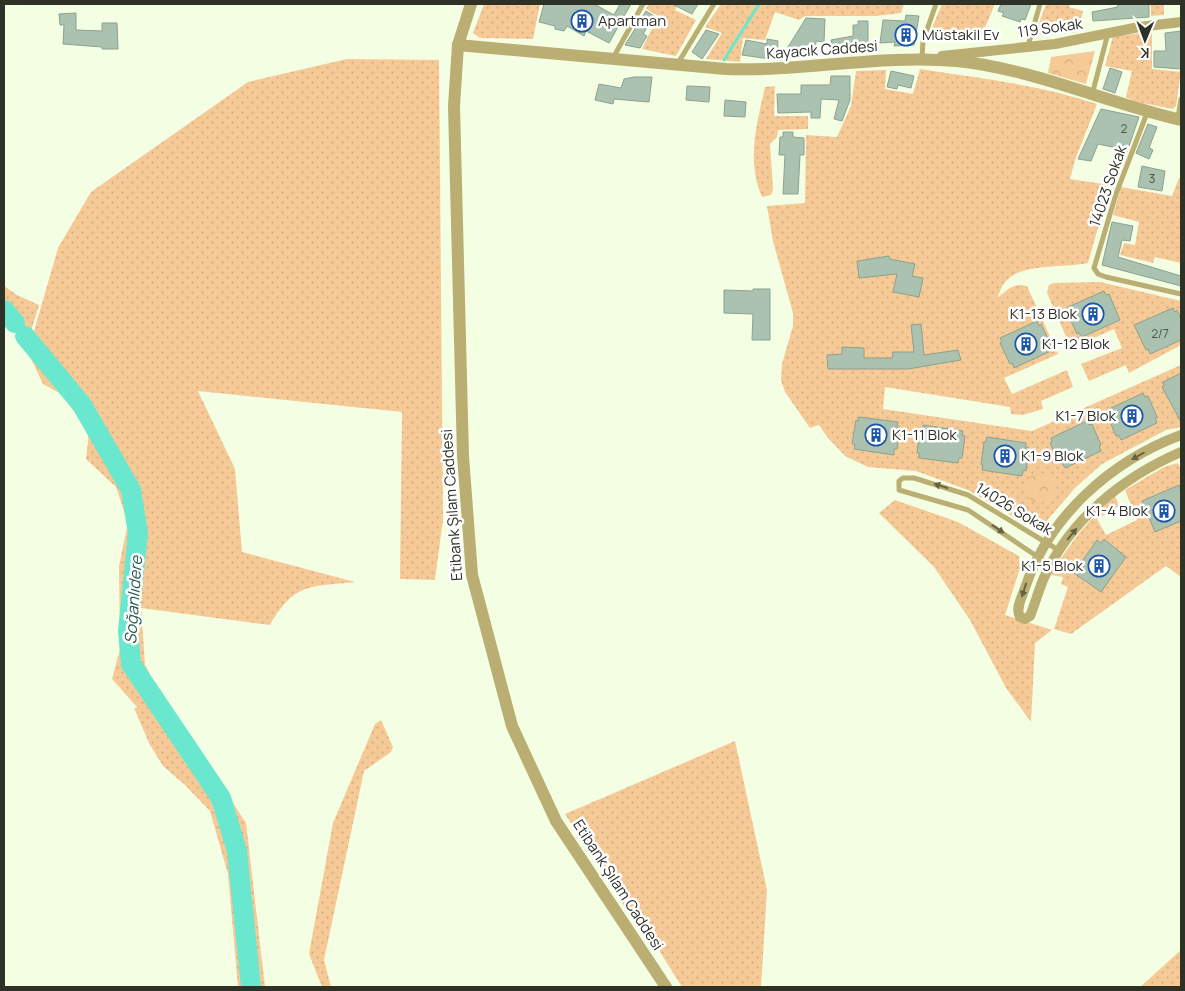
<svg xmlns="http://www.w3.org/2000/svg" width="1185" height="991" font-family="Manrope,sans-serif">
<defs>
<pattern id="grass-dots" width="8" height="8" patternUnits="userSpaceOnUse" patternTransform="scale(1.25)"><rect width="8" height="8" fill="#f6ca97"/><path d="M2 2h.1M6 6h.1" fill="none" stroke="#d3ae82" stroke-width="1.8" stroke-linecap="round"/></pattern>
<pattern id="park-crowns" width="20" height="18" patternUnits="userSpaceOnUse" patternTransform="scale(1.25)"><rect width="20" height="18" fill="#f6ca97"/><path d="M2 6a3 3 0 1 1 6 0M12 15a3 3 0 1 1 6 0" fill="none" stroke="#d3ae82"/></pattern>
</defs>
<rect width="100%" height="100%" fill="#f3fee2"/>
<g fill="url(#grass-dots)">
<polygon points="484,4 540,4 533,39 480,38 473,33"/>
<polygon points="649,4 678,4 675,10 696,20 676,56 642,49 658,16 646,9"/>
<polygon points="721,4 904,4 901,13 876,16 805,16 799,20 775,12 765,40 743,38 740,62 706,59 722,33 705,27"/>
<polygon points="942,4 995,4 981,37 934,42 930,41 929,35"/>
<polygon points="1046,4 1070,4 1069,7 1083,11 1078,32 1042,35 1038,34 1037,29"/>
<polygon points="1151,4 1164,4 1164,15 1151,16"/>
<polygon points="1152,32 1152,69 1181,72 1176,106 1173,109 1137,102 1126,97 1132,71 1105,66 1113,36"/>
<path d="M347,59L439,60L443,519L435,580L400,579L402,412L198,391L235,469L242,552L355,582C310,587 295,582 270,625L141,608L145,665L168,708L172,709L246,823L265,987H238L228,874L210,811L184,784L163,766L150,745L134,708H138L112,679L120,649L119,566L128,523L116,487L86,459L89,432L63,395L43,384L28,352L58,248L91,192L248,82Z"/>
<path d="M920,69C979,78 1040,85 1097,104L1075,160L1070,179L1110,185L1088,263C1066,268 1023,263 1007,280C1002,284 1000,292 997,298C1007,291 1012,282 1027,286L1058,354L1004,378L1012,394L1067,370L1073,387L1041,401L1043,409L1023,415L1011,414L1010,407L885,387L883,409L1032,431L1181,365V427L1166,430L1102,464L1075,488L1038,531L968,490L916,471L868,467L845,456L828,438L819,425L810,428L785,392L781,380L782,364L793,326V313L773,241L767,206L805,203L806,135L837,137L851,106L856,71L886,70L885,89L913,94Z"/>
<path d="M775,86L774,116H808V129L778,130L777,137L770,144L773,189L771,195L762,197C746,160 757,124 765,87Z"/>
<polygon points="1179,178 1181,178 1181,263 1155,257 1153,263 1120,255 1124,243 1135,245 1139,222 1113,215 1121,187 1172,196"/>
<polygon points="1100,282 1181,301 1181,345 1129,373 1126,365 1089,381 1081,364 1122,348 1114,329 1071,348 1047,293 1049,285 1054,283"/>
<polygon points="4,286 17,295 39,305 31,331 4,314"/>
<path d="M1178,463L1181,470V577L1166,566L1071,634L1054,629L1068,587L1061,584L1063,577L1051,575C1069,544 1089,519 1115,495L1119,506L1097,519L1106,535L1137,520L1125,490L1164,467Z"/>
<polygon points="895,500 958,522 1019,556 1020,568 1005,615 1052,630 1035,643 1031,722 1006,688 970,620 934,567 879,513"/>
<polygon points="381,720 393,747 391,752 364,771 324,960 331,987 322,987 309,954 333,823 375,724"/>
<polygon points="735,741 767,890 761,987 682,987 660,952 660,941 646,933 635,923 565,814"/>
<polygon points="1181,950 1181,987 1140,987"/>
</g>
<g fill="url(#park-crowns)">
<polygon points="1095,51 1086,84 1048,73 1051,57"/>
<circle cx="1040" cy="488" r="15"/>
</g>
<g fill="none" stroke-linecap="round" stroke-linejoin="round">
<polyline stroke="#69e8cf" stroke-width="3" points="724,60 759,4"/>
<g stroke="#69e8cf" stroke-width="20">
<polyline points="4,310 15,323"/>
<polyline points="25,336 82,405 131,490 138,533 128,631 131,664 221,798 237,851 251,987"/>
</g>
</g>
<g fill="#aac2af" stroke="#8aa28f">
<polygon points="544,4 594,4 614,15 620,4 631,4 609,43 586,31 584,36 567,26 564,31 555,29 555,26 539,22"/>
<polygon points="672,4 698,4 692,14"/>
<polygon points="1001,4 1031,4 1025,20 1021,19 1020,22 1002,16 1004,13 998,11"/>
<polygon points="1117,4 1149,4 1149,17 1093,21 1092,12 1118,7"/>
<polygon points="646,11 654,16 643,34 647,36 640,48 625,45"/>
<polygon points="76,13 76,30 102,31 102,23 117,23 118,49 102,49 102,47 63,44 64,25 60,25 59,14"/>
<polygon points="906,15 919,16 914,45 894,46 895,42 880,43 883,20 905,21"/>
<polygon points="806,18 825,19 824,42 816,41 815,53 780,60"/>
<polygon points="858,21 868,21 868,47 846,47 847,51 834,53 831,40 853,36 853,25 858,25"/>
<polygon points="706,30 719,34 702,59 692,52"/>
<polygon points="1181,31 1181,69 1154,67 1154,51 1166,51 1165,33"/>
<polygon points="767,39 778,41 777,60 742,55 746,40 767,44"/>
<polygon points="1110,68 1122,72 1115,93 1103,89"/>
<polygon points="891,71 914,76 911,88 898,85 897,89 887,87"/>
<polygon points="831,76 850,76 850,100 842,121 834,119 839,100 821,99 820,118 811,118 811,112 778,113 777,94 801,94 801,85 830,85"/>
<polygon points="634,77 652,77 649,102 614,99 613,104 595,100 599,84 621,88 624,79"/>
<polygon points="687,86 710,87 709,102 686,100"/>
<polygon points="725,100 746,102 745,117 724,116"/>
<polygon points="1101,109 1139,117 1128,149 1125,156 1114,154 1117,148 1098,144 1091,161 1078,159"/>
<polygon points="1148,124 1157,127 1149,148 1153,150 1149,159 1136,153"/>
<polygon points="783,132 793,132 793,137 804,138 804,155 800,155 798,194 783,194 785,155 779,155 780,137 783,137"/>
<polygon points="1142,166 1165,171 1162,191 1138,187"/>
<polygon points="1112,222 1133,226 1130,241 1122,240 1118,257 1181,276 1181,286 1102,265"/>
<polygon points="889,256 890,259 915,264 912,276 923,278 919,297 893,292 897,274 859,278 857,261"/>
<polygon points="753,289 770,289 770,340 752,340 753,314 724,313 724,290 753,291"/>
<polygon points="1104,291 1106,295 1109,294 1120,320 1082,337 1079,333 1077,334 1067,312 1069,311 1068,307"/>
<polygon points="1173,308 1175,312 1177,310 1181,319 1181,340 1150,354 1148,349 1146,350 1134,325"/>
<polygon points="1037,321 1039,326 1041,324 1051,345 1048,346 1051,351 1014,368 1012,363 1010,364 1000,343 1002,342 1000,338"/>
<polygon points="921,324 924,355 958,350 961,360 908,369 828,369 827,355 842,354 842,347 864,348 864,358 892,358 893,352 914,352 911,325"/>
<polygon points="1181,373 1181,422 1162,387 1164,386 1163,382"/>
<polygon points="1143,393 1145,397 1148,396 1157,417 1155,418 1157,423 1121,440 1119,435 1116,436 1107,415 1109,414 1107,410"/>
<polygon points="859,417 898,422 897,427 900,427 897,449 894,449 894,455 854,449 855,444 852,444 856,420 858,421"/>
<polygon points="1087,421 1089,425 1092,424 1101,445 1099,446 1101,451 1065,468 1062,463 1060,464 1050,443 1052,442 1051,438"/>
<polygon points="923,425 963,431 962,435 965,436 962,458 959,458 958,463 919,458 919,453 917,453 920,429 923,430"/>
<polygon points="987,437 1026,443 1026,448 1029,448 1026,471 1023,470 1022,476 982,470 983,465 981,465 984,442 986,442"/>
<polygon points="1179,485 1181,492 1181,521 1155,532 1142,501"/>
<polygon points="1104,539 1126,557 1101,592 1074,573 1097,540 1101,543"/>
</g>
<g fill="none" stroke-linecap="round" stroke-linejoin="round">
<g stroke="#baae72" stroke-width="5">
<polyline points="1028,46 1040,4"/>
<polyline points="613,58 643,4"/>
<polyline points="922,58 923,41 936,4"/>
<polyline points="678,63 714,4"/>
<polyline points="1092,95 1108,33"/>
<polyline points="1147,113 1116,194 1094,268 1098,274 1106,277 1181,294"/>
<polyline points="1178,118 1181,99"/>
<polyline points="1050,565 968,510 899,490 899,481 903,478 914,478 968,495 1060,551"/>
</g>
<g stroke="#baae72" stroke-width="10">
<polyline points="942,56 1055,44 1139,27 1181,22"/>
<path d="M1181,435C1111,461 1049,516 1025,588C1022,597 1015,609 1020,617L1025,619L1030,616C1035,604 1038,592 1043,580C1069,520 1123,477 1181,452"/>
</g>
<g stroke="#baae72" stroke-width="12">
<polyline points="471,4 458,45 454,106 463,456 472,575 512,726 556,821 666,987"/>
<path d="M458,45L726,69C803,72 881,54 957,61C1034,69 1107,103 1181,120"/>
</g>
</g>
<defs><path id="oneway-solid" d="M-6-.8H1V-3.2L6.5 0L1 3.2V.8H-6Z" transform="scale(1.25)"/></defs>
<g fill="#656344">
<use href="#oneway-solid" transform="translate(1138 456) rotate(150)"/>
<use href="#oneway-solid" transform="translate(941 486) rotate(-162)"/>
<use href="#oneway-solid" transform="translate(998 529) rotate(34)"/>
<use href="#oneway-solid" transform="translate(1072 534) rotate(-51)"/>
<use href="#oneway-solid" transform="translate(1024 590) rotate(108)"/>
</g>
<defs>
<g id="building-ring" transform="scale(1.125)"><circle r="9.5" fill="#fff" stroke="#1d55a7" stroke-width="1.5"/><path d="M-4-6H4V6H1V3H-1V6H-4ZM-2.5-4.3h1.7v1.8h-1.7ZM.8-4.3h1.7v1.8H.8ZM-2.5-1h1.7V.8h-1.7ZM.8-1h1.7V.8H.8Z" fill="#1d55a7"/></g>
</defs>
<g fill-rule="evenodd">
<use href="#building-ring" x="582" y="21"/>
<use href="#building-ring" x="906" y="35"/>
<use href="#building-ring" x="1093" y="314"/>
<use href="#building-ring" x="1026" y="344"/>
<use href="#building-ring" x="1132" y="416"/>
<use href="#building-ring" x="876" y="435"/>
<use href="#building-ring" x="1005" y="456"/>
<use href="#building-ring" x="1164" y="511"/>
<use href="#building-ring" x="1099" y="566"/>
</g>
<g text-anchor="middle" stroke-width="5" stroke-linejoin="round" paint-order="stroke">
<g font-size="12" fill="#4c5548">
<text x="1124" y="133">2</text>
<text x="1152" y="183">3</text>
<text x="1160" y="338">2/7</text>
</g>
<g font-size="15" fill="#2d3126" stroke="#fff" text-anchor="start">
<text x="598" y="26">Apartman</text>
<text x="922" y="40">Müstakil Ev</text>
<text x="1077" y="319" text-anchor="end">K1-13 Blok</text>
<text x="1042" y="349">K1-12 Blok</text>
<text x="1116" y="421" text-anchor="end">K1-7 Blok</text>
<text x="892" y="440">K1-11 Blok</text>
<text x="1021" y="461">K1-9 Blok</text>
<text x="1148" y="516" text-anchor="end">K1-4 Blok</text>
<text x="1083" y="571" text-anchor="end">K1-5 Blok</text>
</g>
<g font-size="15" fill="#2d3126" stroke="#fff">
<text transform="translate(1050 28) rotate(-8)" y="5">119 Sokak</text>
<text transform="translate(822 50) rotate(-4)" y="5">Kayacık Caddesi</text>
<text transform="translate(1108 186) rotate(-71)" y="5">14023 Sokak</text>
<text transform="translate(452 505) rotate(-94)" y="5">Etibank Şılam Caddesi</text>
<text transform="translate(1014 509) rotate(31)" y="5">14026 Sokak</text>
<text transform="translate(618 885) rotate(57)" y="5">Etibank Şılam Caddesi</text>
</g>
<g font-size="16" font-style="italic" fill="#255a4f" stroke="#fff">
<text transform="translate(133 600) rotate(-86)" y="6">Soğanlıdere</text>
</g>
</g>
<rect width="1185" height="991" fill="none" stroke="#2d3126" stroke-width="10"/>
<g transform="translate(1145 40) rotate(181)" stroke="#ffffff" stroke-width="4" paint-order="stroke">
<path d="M0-4L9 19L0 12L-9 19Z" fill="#2d3126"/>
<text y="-8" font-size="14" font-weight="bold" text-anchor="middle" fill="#2d3126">K</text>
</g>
</svg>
